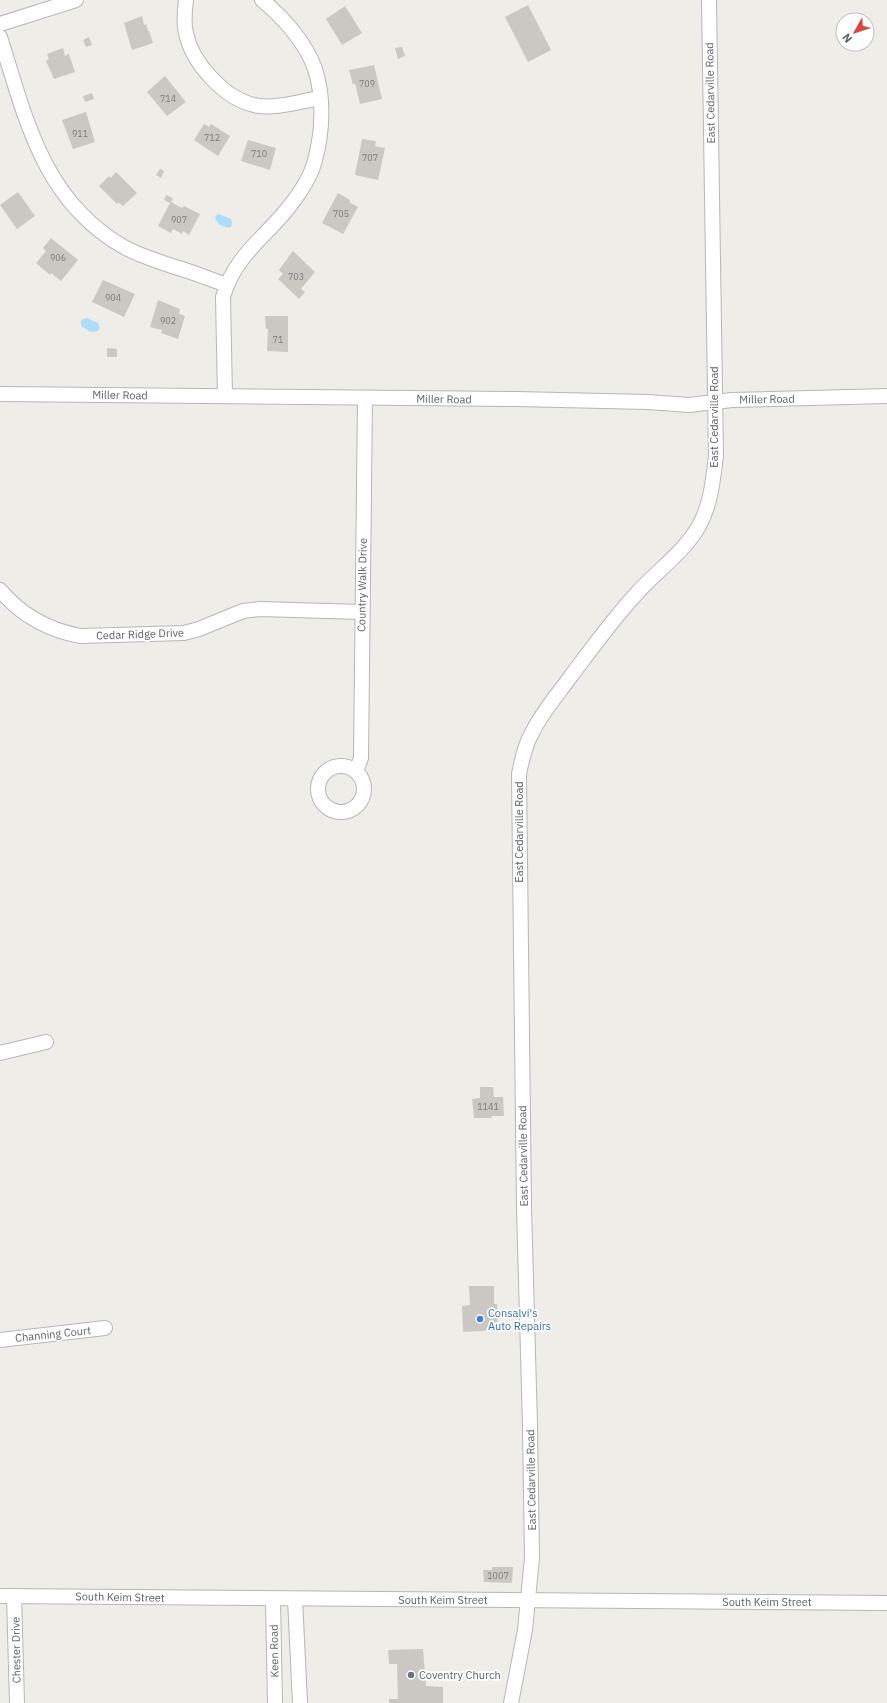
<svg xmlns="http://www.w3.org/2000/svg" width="887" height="1703" font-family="'IBM Plex Sans',sans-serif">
<rect width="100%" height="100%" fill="#efede7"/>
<g fill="#addcf9">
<path d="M218,214L231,219L232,223L231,227C224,229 216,223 215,217Z"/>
<polygon points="87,318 98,323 100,328 98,331 91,332 81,326 81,320"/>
</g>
<g fill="#cbc8c4">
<polygon points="528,5 551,50 528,62 505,17"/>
<polygon points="345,6 362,33 342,45 326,19"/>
<polygon points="142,16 144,25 146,24 148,31 149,31 153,43 132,50 124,23"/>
<polygon points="89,37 92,45 86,47 83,40"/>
<polygon points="402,47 405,56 398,59 395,48"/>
<polygon points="63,48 65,56 69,54 75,72 54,79 46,61 49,59 47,54"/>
<polygon points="374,65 382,99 360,104 355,83 353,85 349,70"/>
<polygon points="165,76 186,102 167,116 147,92"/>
<polygon points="92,93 94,99 85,102 83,96"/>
<polygon points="86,112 95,142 73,149 62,120"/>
<polygon points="204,124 209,127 211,124 230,136 218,156 194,140"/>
<polygon points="362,139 376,141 375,146 385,148 378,180 355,175"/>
<polygon points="248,140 276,148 270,170 241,161"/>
<polygon points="160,169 164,171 161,178 156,175"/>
<polygon points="116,172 137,193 123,206 118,202 117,204 99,186 109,176 111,178"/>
<polygon points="18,192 35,216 17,229 0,205"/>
<polygon points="338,193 350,200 349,202 358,207 343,234 322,223"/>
<polygon points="166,195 173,198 171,202 182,208 184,206 200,214 189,235 183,231 182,234 173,229 171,233 158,226 170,203 164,200"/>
<polygon points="51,238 78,260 61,281 51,273 50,275 36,263 46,251 43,248"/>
<polygon points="293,251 315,272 301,289 305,292 299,299 278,279 283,274 279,270"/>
<polygon points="103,280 135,294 124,317 92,302"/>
<polygon points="158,300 180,309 179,314 185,316 178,339 161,333 162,330 150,327"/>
<polygon points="265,316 288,316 288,352 267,351 268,329 266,329"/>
<polygon points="107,348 117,349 117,357 107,357"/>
<polygon points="480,1087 493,1087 494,1097 503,1097 504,1116 492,1116 491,1118 474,1118 472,1099 480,1098"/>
<polygon points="469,1286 494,1286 494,1304 497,1304 498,1330 463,1332 462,1306 470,1305"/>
<polygon points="492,1567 513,1567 512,1583 484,1582 483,1570 492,1570"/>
<polygon points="423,1649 426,1686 443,1687 443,1703 389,1703 389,1699 398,1699 397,1664 389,1664 388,1650"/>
</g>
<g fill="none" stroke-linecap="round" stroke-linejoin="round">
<g stroke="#b4b7ba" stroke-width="16">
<g id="minor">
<path d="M186,0C185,11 183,22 186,33C192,63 224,98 254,105C273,110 301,101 320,98"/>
<polyline points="0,24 76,0"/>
<path d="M0,37C26,119 43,201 124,247C140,256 158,261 175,267C193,272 209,279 227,285"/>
<polyline points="0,394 516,399 648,402 689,405 732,400 887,396"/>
<path d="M225,396L223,297C235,255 264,239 289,207C300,193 311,177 315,160C323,131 324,97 315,69C306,43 283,17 262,0"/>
<path d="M0,590C21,615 48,630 80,636L184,633L199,629L243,611L260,609L362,612"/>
<circle cx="341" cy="789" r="23"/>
<polyline points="356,771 361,758 365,398"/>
<polyline points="0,1053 46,1042"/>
<polyline points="0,1340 105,1328"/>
<polyline points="0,1596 887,1603"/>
<polyline points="14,1596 17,1703"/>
<polyline points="273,1599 275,1703"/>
<polyline points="295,1599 300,1703"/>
<path d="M511,1703L525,1630L532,1558L530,1426L524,1208L519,774C522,760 525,744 533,731C543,711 558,694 571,676C592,648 613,619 637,593C657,571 684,552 699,526C711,504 713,480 716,456L709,0"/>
</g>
</g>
<use href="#minor" stroke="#fff" stroke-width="14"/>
</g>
<circle fill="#3f7fe0" stroke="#fff" stroke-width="1.5" cx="480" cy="1319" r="4"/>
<circle fill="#6b7280" stroke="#fff" stroke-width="1.5" cx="411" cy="1675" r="4"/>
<g text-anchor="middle" stroke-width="3.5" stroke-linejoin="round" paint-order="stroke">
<g font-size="9" fill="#797c7e">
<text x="367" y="87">709</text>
<text x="168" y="102">714</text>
<text x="80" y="137">911</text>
<text x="212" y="141">712</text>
<text x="259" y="157">710</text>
<text x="370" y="161">707</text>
<text x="341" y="217">705</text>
<text x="179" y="223">907</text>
<text x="58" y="261">906</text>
<text x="296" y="280">703</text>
<text x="113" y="301">904</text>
<text x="168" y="324">902</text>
<text x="278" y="343">71</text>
<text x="488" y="1110">1141</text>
<text x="498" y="1579">1007</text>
</g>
<g font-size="11" fill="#5e6266" stroke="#fff">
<text transform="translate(710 93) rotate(-91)" y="4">East Cedarville Road</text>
<text transform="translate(120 395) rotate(1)" y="4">Miller Road</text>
<text transform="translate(444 399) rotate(1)" y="4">Miller Road</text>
<text transform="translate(767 399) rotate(-1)" y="4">Miller Road</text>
<text transform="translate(714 417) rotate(-90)" y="4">East Cedarville Road</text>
<text transform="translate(362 585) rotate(-89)" y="4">Country Walk Drive</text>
<text transform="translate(140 634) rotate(-2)" y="4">Cedar Ridge Drive</text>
<text transform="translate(519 832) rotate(-90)" y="4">East Cedarville Road</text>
<text transform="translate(523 1156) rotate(-91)" y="4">East Cedarville Road</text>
<text transform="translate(53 1334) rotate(-6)" y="4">Channing Court</text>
<text transform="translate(531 1480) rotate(-91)" y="4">East Cedarville Road</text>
<text transform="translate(120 1597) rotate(1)" y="4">South Keim Street</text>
<text x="443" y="1604">South Keim Street</text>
<text x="767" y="1606">South Keim Street</text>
<text transform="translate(16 1650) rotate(-91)" y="4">Chester Drive</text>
<text transform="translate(274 1651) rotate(-91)" y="4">Keen Road</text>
</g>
<g font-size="11" fill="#366cbe" stroke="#fff" text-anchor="start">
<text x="488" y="1317">Consalvi's<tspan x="488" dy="13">Auto Repairs</tspan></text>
</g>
<g font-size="11" fill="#5b616d" stroke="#fff" text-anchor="start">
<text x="419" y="1679">Coventry Church</text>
</g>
</g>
<g transform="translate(855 32) rotate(231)"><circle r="19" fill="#ffffff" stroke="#bfc0c2"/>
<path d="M0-3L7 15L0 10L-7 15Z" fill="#dd433f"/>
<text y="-6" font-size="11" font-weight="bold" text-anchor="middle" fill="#5e6266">N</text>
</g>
</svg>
